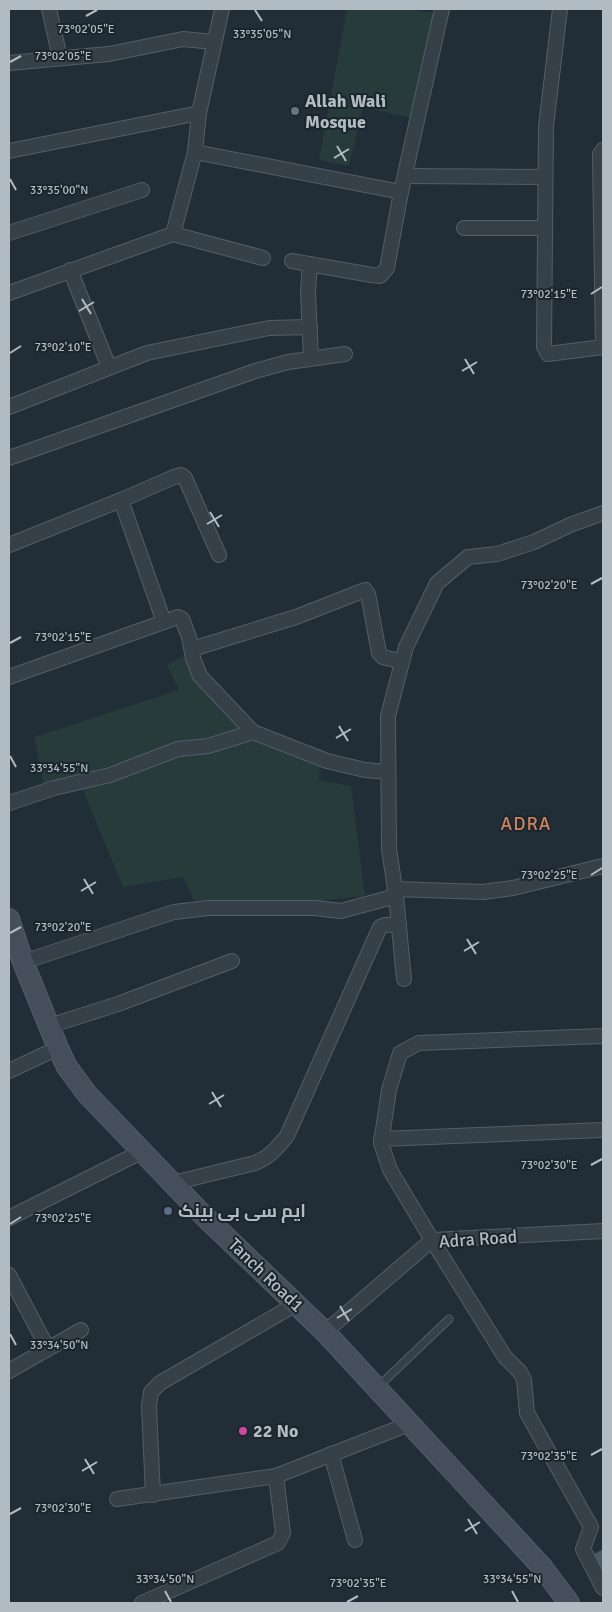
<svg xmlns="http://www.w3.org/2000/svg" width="612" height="1612" font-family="Signika,Cairo,sans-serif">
<rect width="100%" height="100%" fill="#222e37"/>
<g fill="#273c3a">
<polygon points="347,9 408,9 439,14 416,119 363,107 349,166 319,160"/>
<polygon points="183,656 242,727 44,785 34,737 179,690 167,665"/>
<polygon points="256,738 320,764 319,780 351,786 365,896 309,902 194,900 183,877 123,887 83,790 179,753"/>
</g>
<polygon fill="#4a5963" stroke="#343e45" points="603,1549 603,1572 594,1554"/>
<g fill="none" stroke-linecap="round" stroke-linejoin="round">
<g stroke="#535e66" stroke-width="9">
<polyline id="lane" points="379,1386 449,1319"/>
</g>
<g stroke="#535e66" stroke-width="16">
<g id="street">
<polyline points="49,9 60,58"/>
<polyline points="560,9 546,126 544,347 548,354 603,347"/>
<polyline points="9,63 109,54 183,39 214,42"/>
<polyline points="9,151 199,113"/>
<polyline points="195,152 401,192"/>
<polyline points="405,176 545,177"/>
<polyline points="464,228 545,228"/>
<polyline points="9,233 142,190"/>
<polyline points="173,234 263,258"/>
<polyline points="292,261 372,275 380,276 387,268 401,192 442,9"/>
<polyline points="310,264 308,291 311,358"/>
<polyline points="70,270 109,367"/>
<polyline points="9,293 173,234 195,152 199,113 222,9"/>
<polyline points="603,347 600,154 603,150"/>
<polyline points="9,407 147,353 269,328 310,327"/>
<polyline points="9,458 255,371 288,362 345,354"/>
<polyline points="121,500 164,622"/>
<polyline points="9,545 121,500 174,477 181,475 185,478 219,555"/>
<polyline points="192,649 296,617 365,590 368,594 379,653 383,657 402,662"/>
<polyline points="9,677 178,617 182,619 189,637 193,658 200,676 253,732"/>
<polyline points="9,803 54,788 110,775 178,749 208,746 253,732 327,761 365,770 387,772"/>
<polyline points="395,889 483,892 513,888 603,866"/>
<polyline points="23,962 174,912 208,908 315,908 341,911 396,896"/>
<polyline points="404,979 396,896 389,849 388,716 406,647 437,583 468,557 497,554 534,542 570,525 603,513"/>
<polyline points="49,1026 118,1004 232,961"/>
<polyline points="603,1036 419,1043 400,1053 389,1090 381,1143 390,1170 432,1240 505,1357 520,1372 524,1380 527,1413 591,1527 583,1549 603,1588"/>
<polyline points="9,1071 58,1048"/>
<polyline points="381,1139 603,1130"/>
<path d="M173,1183L255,1163C270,1157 277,1148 287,1136L380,927L385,925L399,924"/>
<polyline points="9,1218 143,1151"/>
<polyline points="9,1275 48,1349"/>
<polyline points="325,1332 432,1240 603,1231"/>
<polyline points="9,1371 81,1330"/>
<polyline points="331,1454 355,1540"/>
<polyline points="153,1495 149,1406 151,1392 160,1383 296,1304"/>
<polyline points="117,1499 276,1476 409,1424"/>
<polyline points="142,1603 278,1543 283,1533 276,1476"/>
</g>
</g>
<g stroke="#535e66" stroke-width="22">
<polyline id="secondary" points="9,919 23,962 58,1048 67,1067 87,1094 203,1215 325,1332 542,1567 569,1603"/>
</g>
<use href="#lane" stroke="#354048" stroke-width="7"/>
<use href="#street" stroke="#354048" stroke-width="14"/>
<use href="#secondary" stroke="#444f5b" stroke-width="20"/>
</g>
<path fill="none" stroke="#b0bbc4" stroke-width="2" d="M255,10L262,21M86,16L97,10M10,62L21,56M337,146L346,161M334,158L349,149M10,179L16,190M591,294L602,287M82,299L91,314M79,311L94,302M10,353L21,346M465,359L474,374M462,371L477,362M210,512L219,527M207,524L222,515M591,584L602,578M10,643L21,637M339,726L348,741M336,738L351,729M10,756L16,767M591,875L602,868M84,879L93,894M81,891L96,882M10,933L21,927M467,939L476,954M464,951L479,942M212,1092L221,1107M209,1104L224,1095M591,1165L602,1159M10,1224L21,1217M340,1306L349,1321M337,1318L352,1309M10,1334L16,1345M591,1455L602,1449M85,1459L94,1474M82,1471L97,1462M10,1514L21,1508M468,1519L477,1534M465,1531L480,1522M165,1591L171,1602M512,1591L518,1602M347,1602L358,1596"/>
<circle fill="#6b7280" stroke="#1b252c" stroke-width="2" cx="295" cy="111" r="5"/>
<circle fill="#5c6f8a" stroke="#1b252c" stroke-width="2" cx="168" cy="1211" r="5"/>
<circle fill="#d1479c" stroke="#1b252c" stroke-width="2" cx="243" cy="1431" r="5"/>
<g text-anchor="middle" stroke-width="4" stroke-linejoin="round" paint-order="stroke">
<g font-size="18" font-weight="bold" fill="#b0bbc4" stroke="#1b252c" text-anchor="start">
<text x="305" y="107">Allah Wali<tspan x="305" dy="21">Mosque</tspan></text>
<text x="178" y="1217">ایم سی بی بینک</text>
<text x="253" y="1437">22 No</text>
</g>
<g font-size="18" fill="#b0bbc4" stroke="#1b252c">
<text transform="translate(478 1239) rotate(-4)" y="6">Adra Road</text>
<text transform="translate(266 1275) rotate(44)" y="6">Tanch Road1</text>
</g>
<g font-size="19" letter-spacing="1" fill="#cd8262" stroke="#1b252c">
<text x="526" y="830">ADRA</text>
</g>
</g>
<g font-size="12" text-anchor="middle" fill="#b0bbc4" stroke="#1b252c" stroke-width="4" stroke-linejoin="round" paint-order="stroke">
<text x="86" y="33">73°02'05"E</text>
<text x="262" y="38">33°35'05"N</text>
<text x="63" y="60">73°02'05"E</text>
<text x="59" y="194">33°35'00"N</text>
<text x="549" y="298">73°02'15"E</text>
<text x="63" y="351">73°02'10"E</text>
<text x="549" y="589">73°02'20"E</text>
<text x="63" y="641">73°02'15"E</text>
<text x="59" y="772">33°34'55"N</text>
<text x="549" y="879">73°02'25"E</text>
<text x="63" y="931">73°02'20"E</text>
<text x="549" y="1169">73°02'30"E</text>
<text x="63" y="1222">73°02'25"E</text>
<text x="59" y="1349">33°34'50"N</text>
<text x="549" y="1460">73°02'35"E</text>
<text x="63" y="1512">73°02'30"E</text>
<text x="165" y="1583">33°34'50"N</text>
<text x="512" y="1583">33°34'55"N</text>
<text x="358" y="1587">73°02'35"E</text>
</g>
<rect width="612" height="1612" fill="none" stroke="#b0bbc4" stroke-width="20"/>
</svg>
